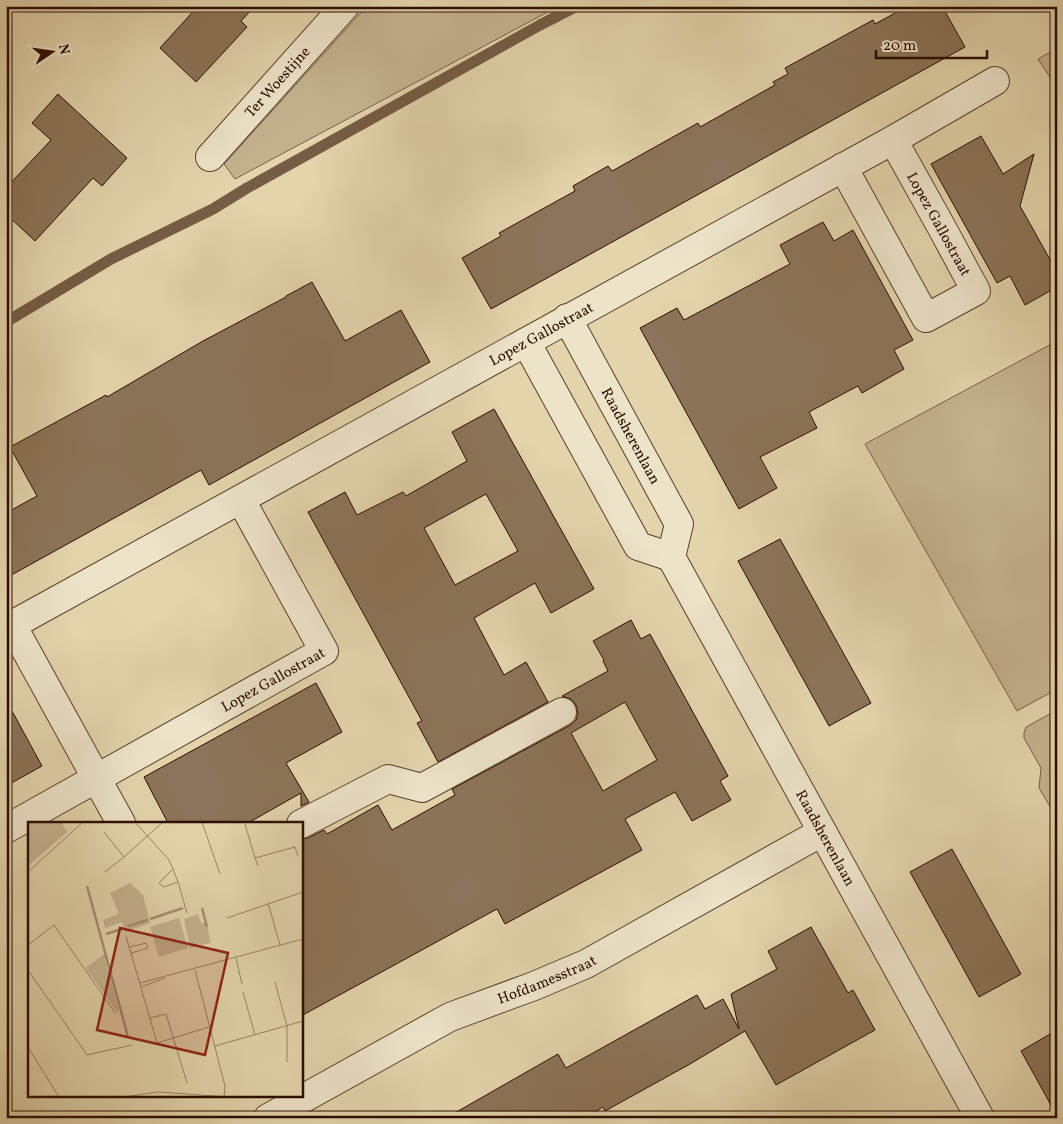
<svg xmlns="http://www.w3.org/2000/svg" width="1063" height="1124" font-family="Vollkorn,serif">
<rect width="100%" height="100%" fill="#e3d4ac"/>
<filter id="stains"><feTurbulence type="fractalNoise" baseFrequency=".004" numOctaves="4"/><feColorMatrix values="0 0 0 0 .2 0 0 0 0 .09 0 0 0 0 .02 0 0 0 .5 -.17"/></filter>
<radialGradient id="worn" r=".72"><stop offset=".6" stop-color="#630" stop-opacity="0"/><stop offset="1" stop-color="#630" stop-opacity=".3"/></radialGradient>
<g fill="#c4b28f" stroke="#786048">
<polygon points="367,6 559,6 235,179 224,164"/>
<polygon points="1057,48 1057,88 1038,59"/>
<polygon points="1057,341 1057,689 1017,711 865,444"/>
<polygon points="1057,710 1057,818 1039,788 1041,768 1024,738 1024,733 1026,727"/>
</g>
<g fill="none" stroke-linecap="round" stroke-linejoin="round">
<g stroke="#755c44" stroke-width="11">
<polyline points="1056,6 1057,8"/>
<polyline points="6,322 111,259 213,209 247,188 540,25 577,6"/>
</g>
</g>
<g fill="#8b7459" stroke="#2c0d00" fill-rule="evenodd">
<polygon points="198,6 255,6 241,21 247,27 196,82 160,48"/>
<polygon points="908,6 942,6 965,47 491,309 462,258 501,236 499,233 575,191 573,186 608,166 612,171 698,123 700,127 775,85 773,82 788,74 785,68 873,20 875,24"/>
<polygon points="58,94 127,158 102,186 93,178 35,241 6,214 6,188 51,140 32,123"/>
<polygon points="981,136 1003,174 1034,154 1020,206 1057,272 1057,287 1025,305 1010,276 997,283 931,164"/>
<polygon points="823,222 834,241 853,230 913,340 894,350 904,369 862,393 858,386 809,412 817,428 760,457 777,488 739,509 640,328 677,308 684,320 790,264 780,245"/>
<polygon points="312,282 345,341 401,310 430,362 209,485 201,470 6,578 6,513 37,496 10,447 106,395 107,397 203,341 286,297 286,296"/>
<path d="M494,409L594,589L551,613L535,583L474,618L504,675L526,662L548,702L438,762L417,723L422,721L308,512L345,492L357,515L403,492L406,496L467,461L452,432ZM486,494L518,551L455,585L424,528Z"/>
<polygon points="780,539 871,703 829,726 738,561"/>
<path d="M631,620L641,639L650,634L728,776L720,781L731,800L692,821L675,792L625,819L642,850L505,924L497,909L301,1016V839L308,838L324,830L327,834L378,805L392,830L455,795L452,789L569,726L576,720L578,713L576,705L571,699L562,696L608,671L603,661L604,660L593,641ZM625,702L657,760L603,791L571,733Z"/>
<polygon points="316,683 342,732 286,763 309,802 301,806 301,793 248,823 168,823 144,777"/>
<polygon points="6,700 42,766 6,786"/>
<polygon points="952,849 1021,974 979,997 910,872"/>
<polygon points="811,927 848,993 853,990 875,1030 776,1085 745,1031 690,1064 605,1111 603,1107 585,1118 446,1118 558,1054 566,1068 697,995 705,1009 723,999 739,1029 731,994 777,969 768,951"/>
<polygon points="1057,1030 1057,1116 1021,1051"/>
</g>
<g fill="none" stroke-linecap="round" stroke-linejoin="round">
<g stroke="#5a3f2b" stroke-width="30">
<g id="minor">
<path id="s1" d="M210,157L345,6"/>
<polyline points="843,167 926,318 976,291 942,228 893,140"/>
<path id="s2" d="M567,318L679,524L671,557L980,1118"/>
<polyline points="526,342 638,546 671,557"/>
<path id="s3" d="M121,823L12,625L893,140L995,81"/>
<polyline points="301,824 388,779 422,788 562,712"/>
<path id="s4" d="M6,829L324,651L241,500"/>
<path id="s5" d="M268,1118L450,1017L534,986L586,964L822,832"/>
</g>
</g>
<use href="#minor" stroke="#ede3c9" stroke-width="28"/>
</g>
<g text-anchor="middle" stroke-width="5" stroke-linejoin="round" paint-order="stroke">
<g font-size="15" fill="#2c0d00" stroke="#ede3c9">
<text dy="5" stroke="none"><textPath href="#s1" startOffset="101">Ter Woestijne</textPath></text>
<text transform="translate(939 224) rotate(61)" y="5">Lopez Gallostraat</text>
<text dy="5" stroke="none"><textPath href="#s3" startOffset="830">Lopez Gallostraat</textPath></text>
<text dy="5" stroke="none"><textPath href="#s2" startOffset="134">Raadsherenlaan</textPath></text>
<text dy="5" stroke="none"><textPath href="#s4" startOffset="306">Lopez Gallostraat</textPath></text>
<text dy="5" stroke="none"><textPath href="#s2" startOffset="589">Raadsherenlaan</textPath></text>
<text dy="5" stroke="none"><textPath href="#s5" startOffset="312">Hofdamesstraat</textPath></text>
</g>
</g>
<g transform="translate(28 822)">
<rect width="275" height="275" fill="#e3d4ac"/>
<path d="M0,0H33L39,10L0,44ZM102,61L115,73L122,101L97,110L94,100L77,106L75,98L91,92L82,71ZM170,92L173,101L178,100L183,121L162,126L156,97ZM151,96L160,126L131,135L122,105ZM76,132L91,190H89L58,146Z" fill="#c4b28f"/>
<path fill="none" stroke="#a59072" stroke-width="2.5" d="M59,64L100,215M174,86L179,105M122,97L155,86M100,104L120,98M78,112L94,107"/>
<path fill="none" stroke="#9a8467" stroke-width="1" d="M107,0L141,38L145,47M174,0L192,52M217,2L227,36M76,10L96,35L135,0M230,44L227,36L267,25L270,34M0,50L55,0M77,50L96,35M150,60L136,65L131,61L145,47L150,60L159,91M240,81L252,123M199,96L275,70M98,114L129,221L181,205M0,123L26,103L88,192M102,125L118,121L120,126L103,131M208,136L214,162M0,148L59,233L104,223M167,148L197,264L196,275M247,160L259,204V240M112,161L275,117M113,165L137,156M215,170L227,213M122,196L138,192L159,261M187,224L275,199M0,225L31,275M95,275L130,270L201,275"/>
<path fill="#8f2418" fill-opacity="0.15" stroke="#8f2418" stroke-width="2.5" d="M92,106L200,131L177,233L69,208Z"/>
<rect width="275" height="275" fill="none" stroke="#2c0d00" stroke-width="2.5"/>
</g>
<rect width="1063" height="1124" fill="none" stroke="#e3d4ac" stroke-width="25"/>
<rect x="8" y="8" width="1048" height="1109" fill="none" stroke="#2c0d00" stroke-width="2.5"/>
<rect x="12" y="12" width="1038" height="1099" fill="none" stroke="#2c0d00"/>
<g transform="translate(52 52) rotate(77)" stroke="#ede3c9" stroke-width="4" paint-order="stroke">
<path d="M0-4L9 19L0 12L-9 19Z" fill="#2c0d00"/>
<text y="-8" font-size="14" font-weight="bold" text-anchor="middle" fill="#2c0d00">N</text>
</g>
<path d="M876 50v8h111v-8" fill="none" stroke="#2c0d00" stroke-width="2.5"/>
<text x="883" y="50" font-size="15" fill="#2c0d00" stroke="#ede3c9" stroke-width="4" paint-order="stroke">20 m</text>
<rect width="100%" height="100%" filter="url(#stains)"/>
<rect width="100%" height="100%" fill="url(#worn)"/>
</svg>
